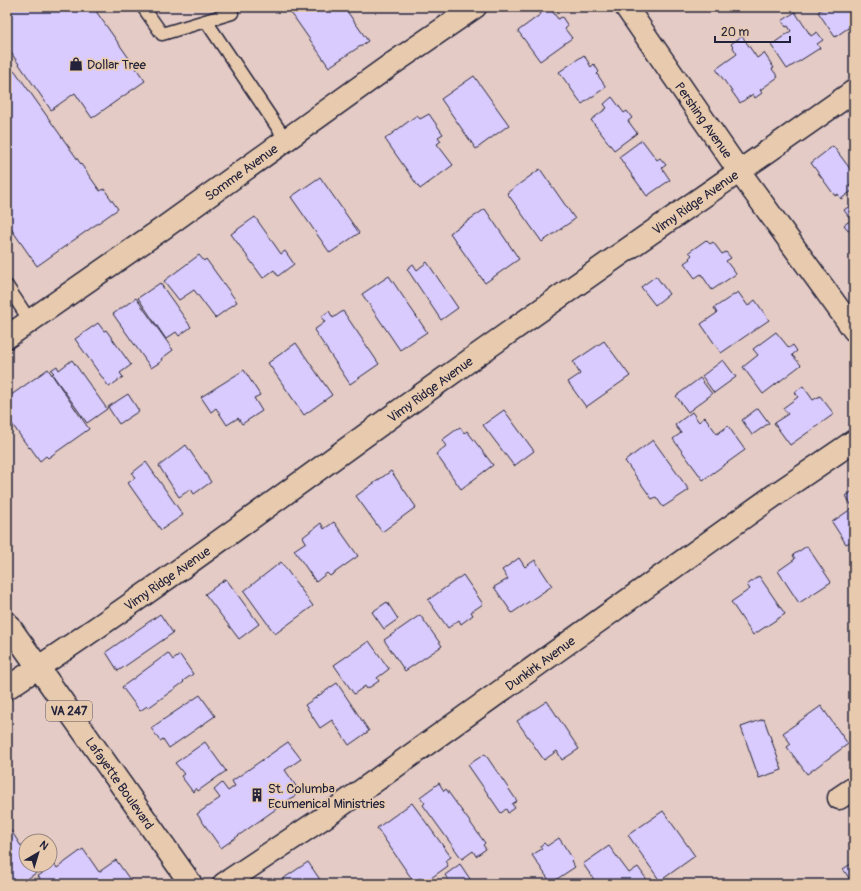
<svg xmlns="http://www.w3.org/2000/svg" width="861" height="891" font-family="Pangolin,sans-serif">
<rect width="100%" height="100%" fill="#e4cbc6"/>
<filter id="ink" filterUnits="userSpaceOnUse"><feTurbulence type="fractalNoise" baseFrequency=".025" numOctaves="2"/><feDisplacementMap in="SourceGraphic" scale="8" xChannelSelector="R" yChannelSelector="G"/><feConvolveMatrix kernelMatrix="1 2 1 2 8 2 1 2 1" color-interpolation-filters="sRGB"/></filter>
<g filter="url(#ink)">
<g fill="#d9cbfd" stroke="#22223b">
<polygon points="7,7 93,7 145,81 92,118 75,93 51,110 7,47"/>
<polygon points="287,7 344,7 368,41 329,67"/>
<polygon points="541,7 549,7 558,19 562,17 568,26 565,29 572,38 540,61 518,31 541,14 538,9"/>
<polygon points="825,7 854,7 854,23 853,24 854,28 850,31 848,28 835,37 818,12"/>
<polygon points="795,12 811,36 817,32 823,40 817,44 820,48 787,69 771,45 791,31 788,26 786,27 782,21"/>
<polygon points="742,36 757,58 764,53 774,68 772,69 778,77 760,90 762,93 755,98 753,94 740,103 716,69 737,54 731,44"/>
<polygon points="584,55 591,67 594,64 599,72 597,74 606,87 582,104 559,72"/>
<polygon points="15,71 100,191 104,189 118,209 37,266 7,223 7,77"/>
<polygon points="474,76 509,125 476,149 441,99"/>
<polygon points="612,97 624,113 627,111 632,118 628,121 637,133 614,150 591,120 607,108 604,104"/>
<polygon points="429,114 443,134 438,137 441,141 437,144 453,165 420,189 385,139 417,115 420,119"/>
<polygon points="642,140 657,160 660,158 666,165 662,168 670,180 647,196 619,157"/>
<polygon points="833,146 854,174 854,182 849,185 853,190 841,199 838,194 835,196 811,163"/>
<polygon points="540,169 575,219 542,242 507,193"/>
<polygon points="320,177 359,233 330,253 291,197"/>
<polygon points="854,203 854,237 844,225 851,220 844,210"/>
<polygon points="485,209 519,259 485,283 450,233"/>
<polygon points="255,217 281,254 285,251 294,264 278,276 274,270 263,278 231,234"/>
<polygon points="706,240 710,244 713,242 722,254 726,252 731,258 726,261 736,274 712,290 701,274 695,278 684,263 690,259 689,258 692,255 689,252"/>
<polygon points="199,255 204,261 206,259 237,302 215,318 194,290 179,300 164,281"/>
<polygon points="427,262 458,308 441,320 407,269 413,264 417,270"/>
<polygon points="389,276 427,332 400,350 362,294"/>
<polygon points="656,276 669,294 655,305 641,287"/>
<polygon points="160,283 191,327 179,336 176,332 166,339 138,298"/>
<polygon points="738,292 748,306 755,300 769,320 721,353 701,324 717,313 714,308"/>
<polygon points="136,298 173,350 161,359 162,361 151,368 113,314"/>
<polygon points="329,311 333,318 343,311 379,364 350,384 314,330 325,322 321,317"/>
<polygon points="98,323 104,331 106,330 131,365 120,373 123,377 109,387 75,339"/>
<polygon points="776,332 789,348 793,345 797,351 792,355 801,365 763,394 743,367 758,355 753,349"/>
<polygon points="604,341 630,376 586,407 568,382 580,374 573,362"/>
<polygon points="296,343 332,395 304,415 268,363"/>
<polygon points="72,360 107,409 87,423 52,374 54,373 51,370 57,366 59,370"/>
<polygon points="723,360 736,377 714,393 702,376"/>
<polygon points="48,369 89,429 48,458 46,456 40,461 30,447 29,448 7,417 7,398"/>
<polygon points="244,370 260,395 254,398 262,411 242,424 238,418 227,425 216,408 211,412 201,397"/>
<polygon points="700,378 712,394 688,412 676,396"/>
<polygon points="803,386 813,400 820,396 834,414 790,445 774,423 788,414 783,408 798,397 795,392"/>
<polygon points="128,394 139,411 119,424 108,407"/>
<polygon points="758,408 769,423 752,435 742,420"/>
<polygon points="504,410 534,451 514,466 483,425"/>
<polygon points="692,412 699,422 705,417 717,434 728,426 745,450 703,480 673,439 681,433 675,425"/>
<polygon points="460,427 464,433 467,431 493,465 461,489 436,454 446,446 442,440"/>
<polygon points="653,440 689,490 663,507 656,497 652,499 625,461"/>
<polygon points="186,445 211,482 194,494 191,489 179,497 159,466"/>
<polygon points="146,462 183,515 161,530 128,483 135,478 132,473"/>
<polygon points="391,471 416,507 382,532 356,496"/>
<polygon points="854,490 854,505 852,506 846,496"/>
<polygon points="851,509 854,513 854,540 846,544 832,522"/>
<polygon points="334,522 358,556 330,576 327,573 316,582 294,550 306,542 303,537 321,523 324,529"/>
<polygon points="807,546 831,582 799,603 778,571 795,559 793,555"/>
<polygon points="519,558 525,567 535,560 552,586 512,613 494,587 508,579 502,570"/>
<polygon points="281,562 313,606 275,634 244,591"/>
<polygon points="463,575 483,604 471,612 473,615 461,624 459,620 448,628 428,600"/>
<polygon points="759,576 785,614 753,635 731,602 750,589 747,585"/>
<polygon points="226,579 259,624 239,639 205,594"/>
<polygon points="387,602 398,619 384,629 372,612"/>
<polygon points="160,614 173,633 118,671 106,652"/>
<polygon points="420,615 442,646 405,671 384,640"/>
<polygon points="369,641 389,669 377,678 379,681 367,689 365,686 354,694 334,665"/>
<polygon points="168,653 173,660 180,655 193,674 183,681 184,682 148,708 147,706 140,711 122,687"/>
<polygon points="337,683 369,731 349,745 332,720 320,728 305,705"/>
<polygon points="200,695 215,716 169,748 163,739 160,741 151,728"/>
<polygon points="547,701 579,749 562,760 557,751 544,760 517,721"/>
<polygon points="821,706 848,744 807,774 787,747 791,744 783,733"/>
<polygon points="764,719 782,770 759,778 741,727"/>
<polygon points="205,742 226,771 198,791 196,788 193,792 181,776 184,774 175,763"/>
<polygon points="288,742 301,759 285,770 300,792 221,848 197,814 220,798 214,790 222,783 228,791 235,786 232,781"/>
<polygon points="485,754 517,801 512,804 515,808 508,813 506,809 501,813 468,765"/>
<polygon points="439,783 444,791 446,789 485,843 483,845 486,849 476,856 473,851 462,859 423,805 425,803 420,797"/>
<polygon points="412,803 451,857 445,861 448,866 424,883 420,878 414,882 377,828"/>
<polygon points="663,811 695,856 660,881 628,835"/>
<polygon points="10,829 21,846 24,843 26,846 26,865 34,865 39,871 20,884 7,884 7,831"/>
<polygon points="559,838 573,859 571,861 575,867 551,883 532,855 542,849 540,846 544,843 547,846"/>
<polygon points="609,846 629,873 638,867 650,884 597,884 583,864"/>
<polygon points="83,849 99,872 116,860 133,884 44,884 38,876 55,865 57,868"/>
<polygon points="308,862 323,884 275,884"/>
<polygon points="854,862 854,884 853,884 843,869"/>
<polygon points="460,864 472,882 469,884 451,884 445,875"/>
</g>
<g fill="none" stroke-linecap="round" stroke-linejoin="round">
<g stroke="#22223b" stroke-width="15">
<g id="service">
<polyline points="143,7 162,34 232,13 227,7"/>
<polyline points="206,21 286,140"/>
<polyline points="7,286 30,321"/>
</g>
</g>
<g stroke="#22223b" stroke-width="25">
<g id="minor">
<polyline points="626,7 739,171 854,330"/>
<polyline points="7,337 162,229 389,66 475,7"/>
<path d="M7,688C157,590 299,482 445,378C580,281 718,187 854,91"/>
<polyline points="839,798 854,788"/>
<polyline points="224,884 326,816 779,492 854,441"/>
</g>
</g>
<g stroke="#22223b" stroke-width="25">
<polyline id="primary" points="7,623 191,884"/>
</g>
<use href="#service" stroke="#e8cbaf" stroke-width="12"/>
<use href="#minor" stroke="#e8cbaf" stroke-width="22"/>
<use href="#primary" stroke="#e8cbaf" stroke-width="22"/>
</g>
</g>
<defs>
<g id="shop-bare" transform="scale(1.08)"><path d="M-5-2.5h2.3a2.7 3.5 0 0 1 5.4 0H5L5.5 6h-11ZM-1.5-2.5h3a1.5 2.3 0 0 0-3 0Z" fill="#22223b" stroke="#e8cbaf" stroke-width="2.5" paint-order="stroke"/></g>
<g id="building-bare" transform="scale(1.08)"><path d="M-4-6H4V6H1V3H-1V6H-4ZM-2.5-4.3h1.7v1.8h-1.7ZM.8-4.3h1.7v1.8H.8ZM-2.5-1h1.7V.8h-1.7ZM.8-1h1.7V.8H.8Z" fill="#22223b" stroke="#e8cbaf" stroke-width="2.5" paint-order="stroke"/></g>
</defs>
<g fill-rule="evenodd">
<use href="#shop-bare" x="76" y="64"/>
<use href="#building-bare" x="257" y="795"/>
</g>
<g text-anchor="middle" stroke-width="3.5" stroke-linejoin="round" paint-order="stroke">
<rect fill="#e8cbaf" stroke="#5d555e" stroke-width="1" x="46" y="701" width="46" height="20" rx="3"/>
<g font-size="12" font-weight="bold" fill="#22223b">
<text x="69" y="715">VA 247</text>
</g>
<g font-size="13" fill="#22223b" stroke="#e8cbaf" text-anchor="start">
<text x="87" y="69">Dollar Tree</text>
<text x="268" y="793">St. Columba<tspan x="268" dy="15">Ecumenical Ministries</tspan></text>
</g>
<g font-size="13" fill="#22223b" stroke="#e8cbaf">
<text transform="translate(704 120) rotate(55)" y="5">Pershing Avenue</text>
<text transform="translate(241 172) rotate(-36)" y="5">Somme Avenue</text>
<text transform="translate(695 202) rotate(-35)" y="5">Vimy Ridge Avenue</text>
<text transform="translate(430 389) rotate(-36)" y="5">Vimy Ridge Avenue</text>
<text transform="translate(167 578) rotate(-35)" y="5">Vimy Ridge Avenue</text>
<text transform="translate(540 663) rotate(-36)" y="5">Dunkirk Avenue</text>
<text transform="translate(120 783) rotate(55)" y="5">Lafayette Boulevard</text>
</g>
</g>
<rect width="861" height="891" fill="none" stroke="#e8cbaf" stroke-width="24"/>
<rect x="12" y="12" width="837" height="867" fill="none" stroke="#22223b" stroke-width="1.5" filter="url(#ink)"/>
<g transform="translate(38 853) rotate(38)"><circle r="19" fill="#e8cbaf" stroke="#998781"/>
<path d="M0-3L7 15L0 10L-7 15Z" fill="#22223b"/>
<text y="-6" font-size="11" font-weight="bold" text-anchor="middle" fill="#22223b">N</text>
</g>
<path d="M715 36v6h75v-6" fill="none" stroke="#22223b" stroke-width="2"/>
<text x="721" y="36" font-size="12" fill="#22223b" stroke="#e8cbaf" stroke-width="3" paint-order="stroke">20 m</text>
</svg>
